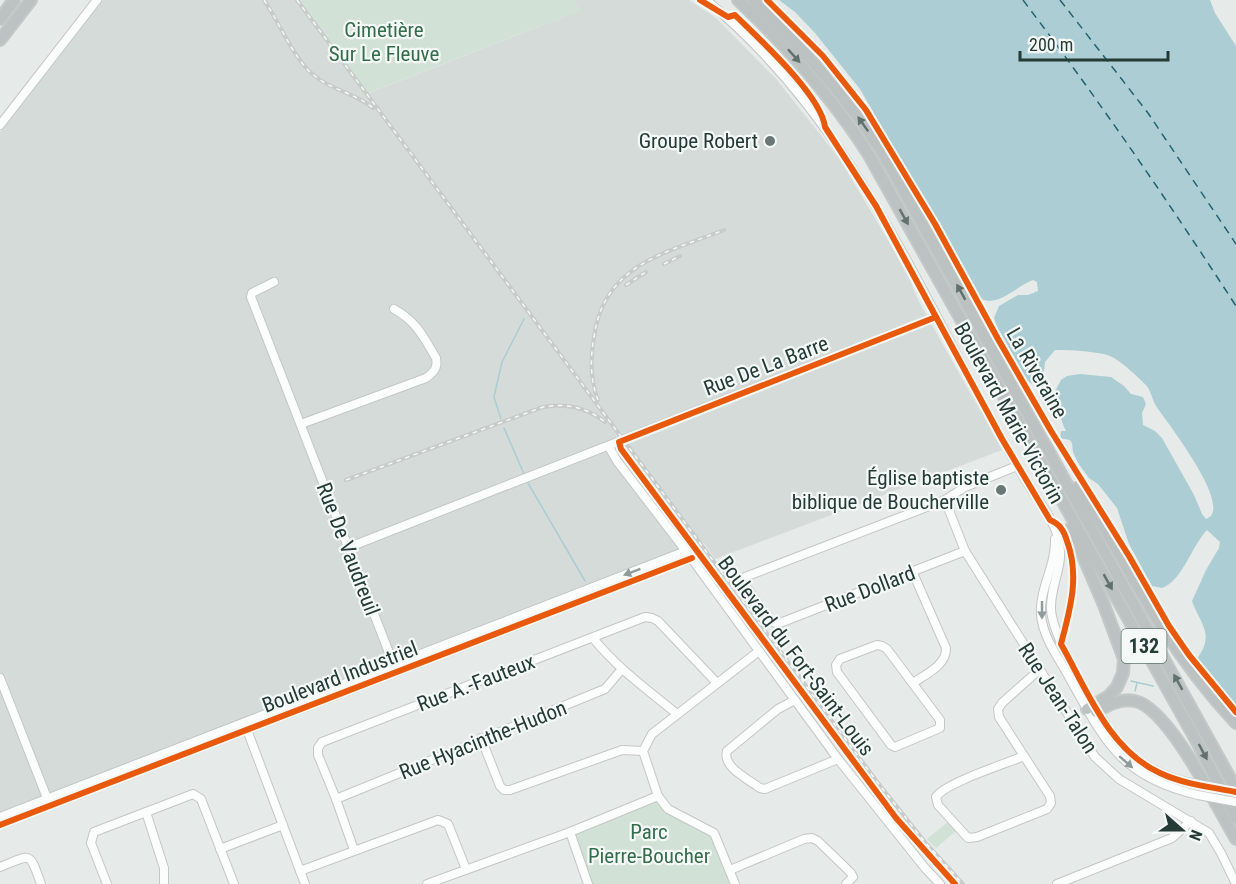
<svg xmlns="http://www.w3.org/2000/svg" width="1236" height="884" font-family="'Roboto Condensed',sans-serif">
<rect width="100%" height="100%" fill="#e6eae8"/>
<polygon fill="#d4dbd8" points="103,0 301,0 369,93 579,11 574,0 689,0 716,18 777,80 841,161 889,242 910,280 918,300 1002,450 715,559 704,543 0,814 0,132"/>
<g fill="#d1e1d6">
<polygon points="301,0 574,0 579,11 368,93"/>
<polygon points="658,796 668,809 714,833 735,884 588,884 570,832"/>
<polygon points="948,822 956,831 936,848 927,839"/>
</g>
<path fill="#abcdd3" d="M779,0H1210L1215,13L1236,46V706L1197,659C1215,633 1201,626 1192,601L1206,570L1219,548L1220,542L1207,530C1191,547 1183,580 1162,588L1152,586L1129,544L1117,508L1098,484L1089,478L1078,463L1073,452L1072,443L1070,440L1060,438L1061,431H1066C1061,422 1060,410 1053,404L1044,405L1043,398L1052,397L1061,380L1067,376L1080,374L1111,377L1124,386L1131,394L1143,397L1146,404L1142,413L1143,425L1155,431L1162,438L1194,495L1202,514L1206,519C1236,509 1166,421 1156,406C1152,399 1151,391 1146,385C1138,377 1120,360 1110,356C1097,351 1069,350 1055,350L1045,362L1043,380C1038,385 1033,386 1027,380L997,327L994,318L999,306L1018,295H1028L1038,291L1037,282L1033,280C1018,285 999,307 981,299L860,89L815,33L795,12Z"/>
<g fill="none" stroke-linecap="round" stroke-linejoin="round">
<g stroke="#abcdd3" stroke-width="1.5">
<polyline points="501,419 494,397 502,362 524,319"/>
<polyline points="504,428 524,474"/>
<polyline points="528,483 585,581"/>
<polyline points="1131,681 1153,686"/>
<polyline points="1135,691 1137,683"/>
</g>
<g stroke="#266270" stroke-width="1.5" stroke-dasharray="8 6" stroke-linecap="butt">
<path d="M1023,0C1098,99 1168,201 1236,306"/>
<polyline points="1060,0 1148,113 1236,244"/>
</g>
<g stroke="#c3c7c5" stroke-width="10">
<g id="minor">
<path d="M706,0C839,108 909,266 988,414C1002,439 1016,464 1031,489C1040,503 1052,518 1057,534C1067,564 1050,582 1051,609C1052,637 1093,704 1109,729C1129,759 1158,776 1191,783"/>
<polyline points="0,125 97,0"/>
<polyline points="274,282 252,293 251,297 395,668"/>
<path d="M301,424L426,378C434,372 438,368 436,358C423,336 417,322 394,309"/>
<polyline points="609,447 617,461 686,551 838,759 925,868 940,884"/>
<polyline points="945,500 965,551 1095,757 1119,779 1209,833 1221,853 1236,884"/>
<path d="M1055,539C1056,566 1039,589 1041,615C1043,638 1059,658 1069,677C1105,741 1120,777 1198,795"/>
<polyline points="347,548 936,317"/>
<polyline points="965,551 780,623 775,623 769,619 742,581 745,577 945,500 965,487 1017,466"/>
<path d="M913,573L946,648C947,665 926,674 913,683"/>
<path d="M593,638C617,668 648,690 677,714"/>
<polygon points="877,645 882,646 887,649 940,720 940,728 895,747 891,745 837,672 836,665 840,659"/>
<polyline points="0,678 49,803"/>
<path d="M795,700L778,709L727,751C722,767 748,779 760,788L765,789L838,759"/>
<polyline points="246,727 305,884"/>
<polyline points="481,738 500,786 504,790 510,790 622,750 643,751"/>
<path d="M1024,756L1050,796L1051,803L1047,809L977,837L968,838L938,805L936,797C945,783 1005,764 1024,756L999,717L998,709L1002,703L1039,670"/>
<polyline points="336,799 605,689 622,669"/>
<polyline points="146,812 164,868 164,884"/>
<polyline points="0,817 686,551"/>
<polyline points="0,825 692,558"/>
<polyline points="570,832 588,884"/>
<polyline points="220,849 283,825"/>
<polyline points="354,850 336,799 318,755 318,748 322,742 645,617 652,618 658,621 717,683"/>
<path d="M0,867C32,854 29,851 41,884"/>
<polyline points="730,870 804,839 812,838 818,841 851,873 853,877 846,884"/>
<polyline points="300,871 438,820 448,824 466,869"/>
<polyline points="107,884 91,843 94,832 193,794 201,799 234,884"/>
<polyline points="427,884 570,832 658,796"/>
<polyline points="735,884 714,833 668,809 658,796 643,751 652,734 759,651"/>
<polyline points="1057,884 1172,838 1191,821"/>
</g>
</g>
<g stroke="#c2c9c7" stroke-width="14">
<g id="highway">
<path d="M738,0C788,47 832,97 869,155L1195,738L1236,818"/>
<path d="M753,0C802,48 847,97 884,155L1236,789"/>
<polyline points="0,19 14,0"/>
<polyline points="0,40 31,0"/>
<path d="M1077,488C1109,531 1132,579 1161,625C1183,660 1208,693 1236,723"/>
<polyline points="1071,528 1104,605 1124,659 1123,673 1117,687 1109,696 1087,709"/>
<path d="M1096,712C1108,705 1120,698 1135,701C1169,708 1218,809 1236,839"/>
</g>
</g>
<use href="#minor" stroke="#fbfcfc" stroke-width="8"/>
<use href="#highway" stroke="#bcc2c1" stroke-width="10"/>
<g stroke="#c7cbc9" stroke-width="4">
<g id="rail">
<path d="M264,0C280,23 294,61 316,77C333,90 356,94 373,108"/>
<polyline points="297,0 878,783 925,842 963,884"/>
<polyline points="664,264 680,256"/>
<polyline points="626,285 646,272"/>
<path d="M598,400C590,379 590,359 594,337C604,264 666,253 724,230"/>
<path d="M346,480L543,407C566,403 586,407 605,422"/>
</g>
</g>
<use href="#rail" stroke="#f4f8f6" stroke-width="1.5" stroke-dasharray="4.5" stroke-linecap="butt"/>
<g stroke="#c3c7c5" stroke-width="10" stroke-linecap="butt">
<g id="minor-bridge">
<polyline points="1191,783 1236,792"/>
<polyline points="1198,795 1236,802"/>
</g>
</g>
<use href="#minor-bridge" stroke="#fbfcfc" stroke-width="8"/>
<g stroke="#f4f8f6" stroke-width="10">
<g id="cycleway">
<path d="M700,0L728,17L735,15C759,39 821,95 825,127L876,206L1002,439L1050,520C1060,524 1064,531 1067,541C1080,576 1070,610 1061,644C1087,690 1109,750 1160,773C1183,784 1211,787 1236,792"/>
<polyline points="767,0 823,56 866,110 935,224 998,339 1051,431 1129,556 1169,626 1189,655 1236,712"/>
<polyline points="936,317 619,442 621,449 896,818 955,884"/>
<polyline points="0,825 692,558"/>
</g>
</g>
<use href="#cycleway" stroke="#e8590c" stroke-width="6"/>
</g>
<defs><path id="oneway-solid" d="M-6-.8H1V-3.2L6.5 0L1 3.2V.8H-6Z" transform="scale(1.5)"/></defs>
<g fill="#61716e">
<use href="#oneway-solid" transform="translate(794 56) rotate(48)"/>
<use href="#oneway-solid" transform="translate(863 124) rotate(-125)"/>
<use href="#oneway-solid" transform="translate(904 217) rotate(61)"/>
<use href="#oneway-solid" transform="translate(961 292) rotate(-119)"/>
<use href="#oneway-solid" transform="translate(1108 582) rotate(61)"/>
<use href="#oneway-solid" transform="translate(1178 682) rotate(-119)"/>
<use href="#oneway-solid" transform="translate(1203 752) rotate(62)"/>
</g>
<g fill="#909c99">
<use href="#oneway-solid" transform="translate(632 572) rotate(159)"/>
<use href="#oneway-solid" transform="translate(1042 610) rotate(90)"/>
<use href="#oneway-solid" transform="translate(1126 762) rotate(41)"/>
</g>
<g fill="#697874" stroke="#f4f8f6" stroke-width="2">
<circle cx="770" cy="141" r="6"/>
<circle cx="1001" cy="490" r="6"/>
</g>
<g text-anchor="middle" stroke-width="4.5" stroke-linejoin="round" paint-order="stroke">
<rect fill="#f4f8f6" stroke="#637470" stroke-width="1.5" x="1121.5" y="629" width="45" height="34" rx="4.5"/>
<g font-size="20" font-weight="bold" fill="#253b36">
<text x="1144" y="653">132</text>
</g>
<g font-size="21" fill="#346d4c" stroke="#f4f8f6">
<text x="384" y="37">Cimetière<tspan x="384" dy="24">Sur Le Fleuve</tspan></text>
<text x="649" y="839">Parc<tspan x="649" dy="24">Pierre-Boucher</tspan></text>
</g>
<g font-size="21" fill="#253b36" stroke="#f4f8f6" text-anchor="end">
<text x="758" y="148">Groupe Robert</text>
<text x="989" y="485">Église baptiste<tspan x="989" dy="24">biblique de Boucherville</tspan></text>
</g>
<g font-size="21" fill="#253b36" stroke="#f4f8f6">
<text transform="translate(766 366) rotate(-21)" y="7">Rue De La Barre</text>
<text transform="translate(1037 373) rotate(60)" y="7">La Riveraine</text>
<text transform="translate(1009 413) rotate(61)" y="7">Boulevard Marie-Victorin</text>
<text transform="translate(348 549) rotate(69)" y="7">Rue De Vaudreuil</text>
<text transform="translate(870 589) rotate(-21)" y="7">Rue Dollard</text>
<text transform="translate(796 656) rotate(53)" y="7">Boulevard du Fort-Saint-Louis</text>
<text transform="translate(340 677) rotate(-21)" y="7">Boulevard Industriel</text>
<text transform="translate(476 683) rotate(-21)" y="7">Rue A.-Fauteux</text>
<text transform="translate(1058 698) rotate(57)" y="7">Rue Jean-Talon</text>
<text transform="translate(483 740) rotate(-22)" y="7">Rue Hyacinthe-Hudon</text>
</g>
</g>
<g transform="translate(1182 830) rotate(111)" stroke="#f4f8f6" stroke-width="4.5" paint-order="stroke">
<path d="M0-4.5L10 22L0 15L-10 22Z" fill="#253b36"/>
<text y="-9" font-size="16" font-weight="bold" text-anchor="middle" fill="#253b36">N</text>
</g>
<path d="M1020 51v9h148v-9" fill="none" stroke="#253b36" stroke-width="3"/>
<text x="1029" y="51" font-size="18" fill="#253b36" stroke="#f4f8f6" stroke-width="4.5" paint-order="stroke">200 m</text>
</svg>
